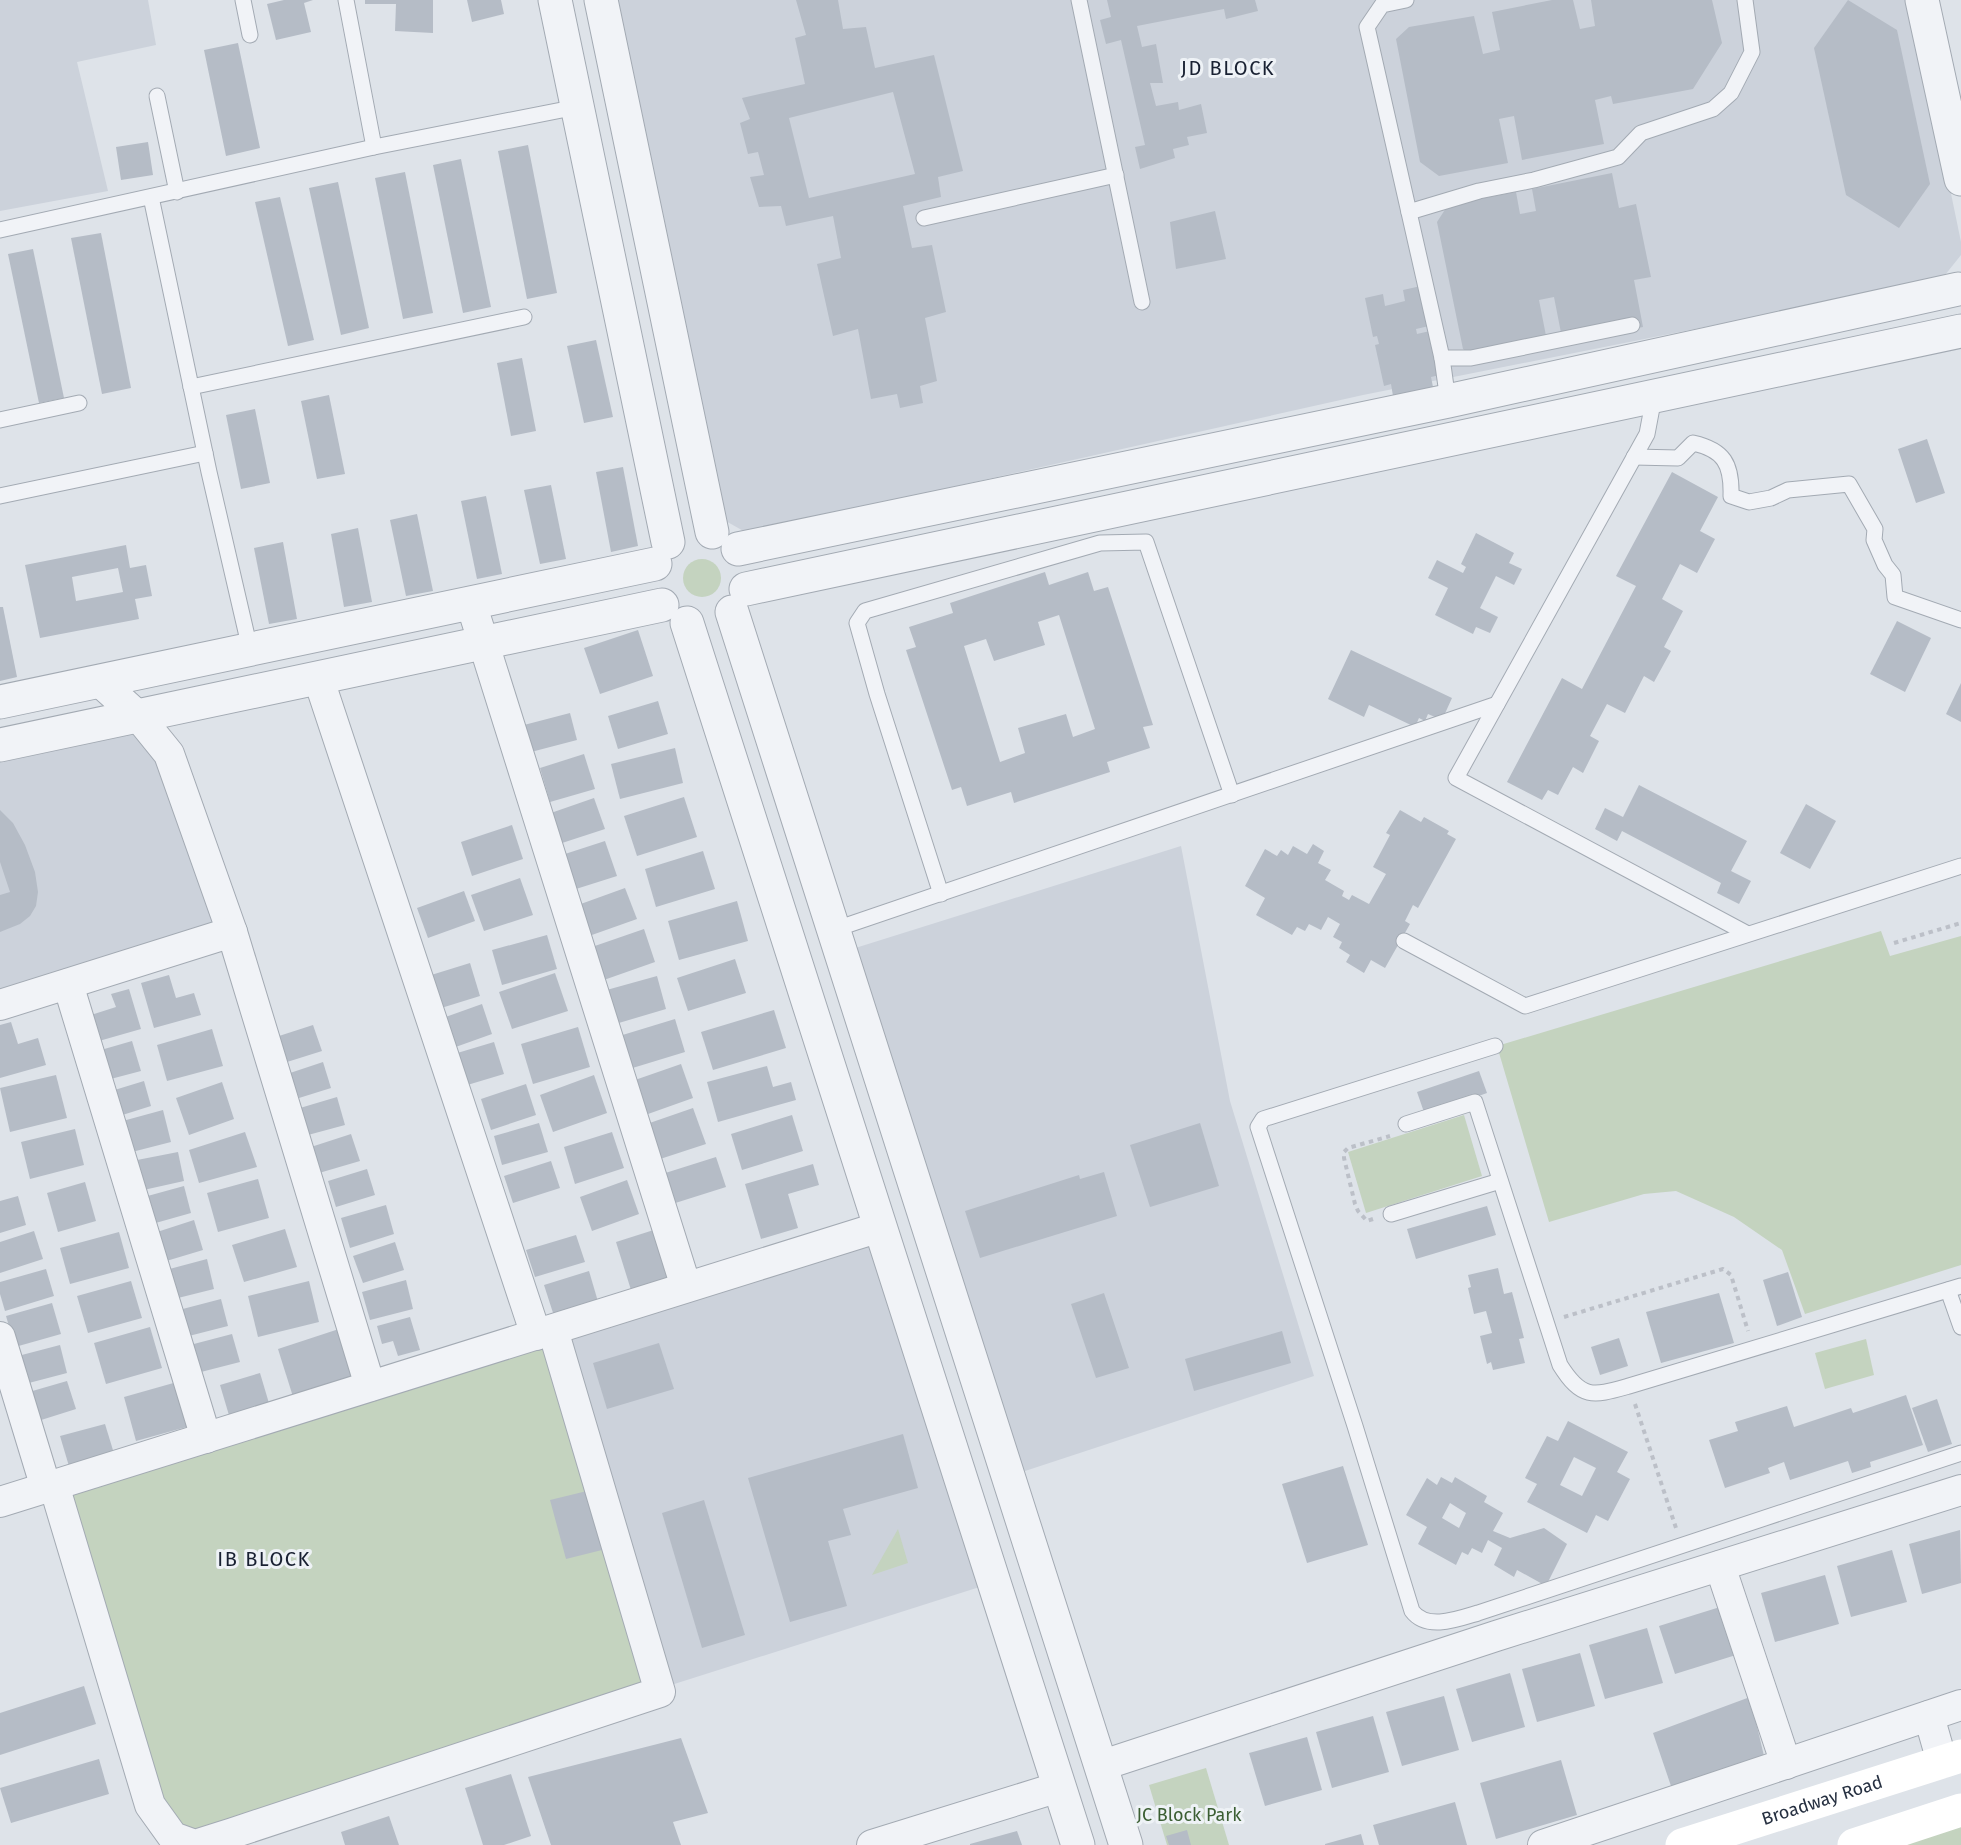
<svg xmlns="http://www.w3.org/2000/svg" width="1961" height="1845" font-family="'Fira Sans',sans-serif">
<rect width="100%" height="100%" fill="#dee3e9"/>
<g fill="#ccd2db">
<polygon points="0,0 148,0 156,45 77,62 108,191 0,211"/>
<polygon points="617,0 1911,0 1961,242 1961,255 1941,280 1363,395 747,533 724,520"/>
<polygon points="157,720 223,927 0,997 0,753"/>
<polygon points="1181,846 1230,1101 1314,1376 1022,1472 849,950"/>
<polygon points="874,1238 989,1584 668,1686 563,1334"/>
</g>
<g fill="#c4d3bf">
<circle cx="702" cy="578" r="19"/>
<polygon points="1881,931 1890,956 1961,936 1961,1265 1805,1314 1782,1250 1734,1217 1676,1191 1644,1194 1549,1222 1497,1046"/>
<polygon points="1464,1115 1482,1176 1366,1213 1348,1152"/>
<polygon points="1866,1339 1874,1375 1825,1389 1815,1353"/>
<polygon points="544,1342 650,1686 199,1833 178,1828 157,1800 57,1490"/>
<polygon points="898,1529 908,1563 872,1575"/>
<polygon points="1206,1768 1229,1845 1167,1845 1149,1785"/>
<polygon points="1961,1823 1961,1845 1891,1845"/>
</g>
<g fill="#b5bcc6" fill-rule="evenodd">
<polygon points="284,0 313,0 304,3 311,32 276,40 267,4"/>
<polygon points="365,0 433,0 433,33 395,31 396,4 365,4"/>
<polygon points="467,0 501,0 504,14 472,22"/>
<path d="M796,0H838L843,29L866,27L875,68L934,55L963,171L938,177L941,197L903,206L912,248L932,245L946,312L925,318L937,381L920,386L923,403L900,408L897,394L871,399L858,329L833,336L817,264L841,258L833,216L786,226L781,206L759,207L750,177L764,175L758,152L748,154L740,123L750,119L742,98L805,84L795,38L806,35ZM893,92L915,174L809,198L789,118Z"/>
<polygon points="1107,0 1255,0 1258,11 1226,19 1224,9 1137,26 1142,47 1156,44 1163,83 1150,83 1156,106 1178,102 1179,110 1201,104 1207,133 1187,137 1189,145 1173,149 1175,158 1140,169 1135,147 1145,145 1121,40 1106,44 1100,20 1111,17"/>
<polygon points="1552,0 1573,0 1580,29 1595,26 1591,0 1712,0 1722,43 1693,89 1613,104 1611,96 1595,100 1604,144 1522,160 1514,116 1499,119 1508,163 1439,176 1420,162 1396,39 1409,27 1474,16 1483,54 1500,50 1492,12"/>
<polygon points="1848,0 1897,30 1930,184 1899,228 1846,195 1814,48"/>
<polygon points="238,43 260,148 226,156 204,50"/>
<polygon points="148,142 153,175 121,180 116,147"/>
<polygon points="528,145 557,293 527,299 498,151"/>
<polygon points="461,159 491,307 463,313 433,165"/>
<polygon points="405,172 433,313 403,319 375,178"/>
<polygon points="1612,173 1619,208 1636,204 1646,253 1651,277 1634,280 1643,327 1563,343 1554,297 1539,300 1548,346 1479,360 1463,349 1437,222 1448,205 1516,192 1520,214 1536,211 1532,189"/>
<polygon points="338,182 369,328 341,335 309,188"/>
<polygon points="280,197 314,340 288,346 255,202"/>
<polygon points="1215,211 1226,259 1176,269 1170,222"/>
<polygon points="101,233 131,388 102,394 71,238"/>
<polygon points="33,249 64,398 39,403 8,254"/>
<polygon points="1421,286 1429,326 1416,329 1417,334 1430,331 1440,375 1431,377 1433,387 1393,396 1391,384 1384,386 1375,345 1379,344 1377,336 1373,337 1365,298 1383,294 1385,306 1405,301 1403,290"/>
<polygon points="596,340 613,417 584,423 567,346"/>
<polygon points="522,358 536,431 511,436 497,363"/>
<polygon points="329,395 345,474 317,479 301,401"/>
<polygon points="255,409 270,483 241,489 226,415"/>
<polygon points="1927,439 1945,493 1916,503 1898,449"/>
<polygon points="623,467 638,546 611,552 596,472"/>
<polygon points="1672,472 1718,497 1700,531 1715,539 1697,573 1680,564 1662,599 1683,611 1664,647 1671,651 1654,682 1644,676 1625,713 1607,704 1590,736 1599,741 1583,773 1573,767 1558,795 1548,790 1542,800 1507,782 1562,678 1582,689 1636,586 1616,576"/>
<polygon points="551,485 566,559 540,564 524,490"/>
<polygon points="486,496 502,574 477,579 461,501"/>
<polygon points="417,514 433,591 406,596 390,520"/>
<polygon points="358,528 372,602 344,607 331,534"/>
<polygon points="1476,533 1514,553 1509,563 1522,569 1514,585 1496,576 1480,608 1498,617 1490,633 1476,627 1473,634 1435,615 1448,588 1428,578 1437,560 1463,573 1466,567 1461,564"/>
<polygon points="283,542 297,619 269,624 254,548"/>
<path d="M126,545L130,568L146,565L152,596L135,599L139,619L40,638L25,565ZM118,568L123,592L76,601L72,577Z"/>
<path d="M1045,572L1049,585L1088,572L1094,591L1108,587L1153,725L1143,727L1150,748L1107,762L1110,772L1014,803L1011,792L967,806L961,787L952,790L906,650L916,647L909,627L953,613L950,603ZM1059,615L1095,729L1073,737L1066,714L1018,728L1025,753L1000,762L964,646L986,639L994,661L1045,645L1038,622Z"/>
<polygon points="0,607 3,607 17,677 0,681"/>
<polygon points="1897,621 1931,638 1905,692 1870,674"/>
<polygon points="638,630 653,676 600,694 584,648"/>
<polygon points="1351,650 1452,698 1442,720 1428,714 1425,721 1419,718 1415,727 1369,705 1364,717 1328,699"/>
<polygon points="1961,683 1961,722 1946,714"/>
<polygon points="658,701 668,734 618,749 608,716"/>
<polygon points="570,713 577,740 531,752 524,725"/>
<polygon points="675,748 683,783 620,799 611,764"/>
<polygon points="584,754 595,789 550,802 540,768"/>
<polygon points="1639,785 1747,841 1731,871 1751,881 1739,904 1717,893 1721,883 1622,831 1617,841 1595,829 1605,808 1623,817"/>
<polygon points="684,797 697,837 637,856 624,816"/>
<polygon points="594,798 605,829 559,844 548,814"/>
<polygon points="1806,804 1836,821 1810,869 1780,853"/>
<polygon points="0,810 13,823 25,845 35,872 38,892 36,906 30,916 20,924 0,932 0,895 10,892 0,862"/>
<polygon points="1400,810 1421,822 1424,817 1449,831 1447,834 1456,839 1418,908 1413,905 1405,921 1410,924 1385,968 1371,960 1364,973 1346,962 1350,955 1339,948 1342,942 1333,937 1340,924 1328,917 1321,930 1309,924 1305,931 1297,927 1292,935 1256,915 1265,898 1245,886 1265,849 1277,856 1281,850 1288,855 1293,846 1307,854 1313,844 1324,851 1318,863 1331,870 1325,880 1344,891 1342,896 1349,900 1352,895 1369,904 1386,874 1373,867 1390,835 1386,833"/>
<polygon points="512,825 523,859 472,876 461,842"/>
<polygon points="605,841 617,876 576,889 565,854"/>
<polygon points="703,851 715,889 656,907 645,869"/>
<polygon points="520,878 533,915 484,931 471,895"/>
<polygon points="625,888 637,919 589,936 578,905"/>
<polygon points="464,891 475,921 428,938 417,908"/>
<polygon points="737,901 748,941 679,960 668,921"/>
<polygon points="644,929 655,962 601,981 589,948"/>
<polygon points="547,935 557,969 502,985 492,950"/>
<polygon points="735,959 746,993 688,1011 677,978"/>
<polygon points="470,963 480,996 438,1009 428,976"/>
<polygon points="555,973 568,1011 512,1029 499,992"/>
<polygon points="169,975 176,998 194,993 201,1015 154,1028 141,983"/>
<polygon points="657,976 666,1009 612,1025 603,991"/>
<polygon points="129,989 141,1029 99,1041 91,1015 116,1007 111,994"/>
<polygon points="482,1004 492,1034 450,1049 440,1019"/>
<polygon points="774,1010 786,1048 713,1070 701,1032"/>
<polygon points="675,1019 685,1052 626,1070 616,1037"/>
<polygon points="11,1022 18,1044 38,1038 46,1065 0,1078 0,1025"/>
<polygon points="313,1025 322,1051 287,1062 279,1036"/>
<polygon points="578,1027 590,1067 533,1084 521,1044"/>
<polygon points="212,1029 223,1066 167,1081 157,1045"/>
<polygon points="132,1041 141,1071 103,1081 94,1052"/>
<polygon points="494,1042 504,1074 464,1086 454,1054"/>
<polygon points="323,1062 331,1088 299,1098 290,1073"/>
<polygon points="681,1064 693,1098 648,1114 635,1080"/>
<polygon points="767,1066 773,1087 791,1082 796,1100 718,1122 707,1082"/>
<polygon points="1479,1071 1487,1093 1425,1115 1417,1092"/>
<polygon points="56,1075 67,1118 10,1132 0,1088"/>
<polygon points="594,1075 607,1113 553,1132 540,1095"/>
<polygon points="144,1081 151,1106 116,1117 108,1092"/>
<polygon points="222,1082 234,1119 189,1135 176,1098"/>
<polygon points="526,1084 536,1115 491,1130 481,1099"/>
<polygon points="337,1097 345,1125 308,1135 300,1108"/>
<polygon points="693,1108 706,1144 654,1161 641,1126"/>
<polygon points="163,1110 171,1142 128,1153 119,1122"/>
<polygon points="792,1115 803,1151 742,1170 731,1134"/>
<polygon points="539,1123 548,1152 502,1165 494,1136"/>
<polygon points="1200,1123 1219,1186 1150,1207 1130,1145"/>
<polygon points="75,1129 84,1165 30,1179 21,1142"/>
<polygon points="245,1132 257,1167 199,1183 189,1150"/>
<polygon points="612,1132 624,1168 575,1184 564,1147"/>
<polygon points="351,1134 360,1161 319,1173 311,1147"/>
<polygon points="178,1152 184,1181 139,1191 132,1161"/>
<polygon points="716,1157 726,1187 669,1205 659,1175"/>
<polygon points="551,1161 560,1188 513,1203 504,1176"/>
<polygon points="813,1164 819,1185 788,1194 798,1228 761,1239 745,1184"/>
<polygon points="367,1169 375,1195 336,1207 328,1181"/>
<polygon points="1104,1172 1117,1216 980,1258 965,1211 1079,1175 1080,1179"/>
<polygon points="258,1179 269,1218 218,1232 207,1193"/>
<polygon points="627,1180 639,1214 592,1231 580,1197"/>
<polygon points="85,1182 96,1221 58,1232 47,1193"/>
<polygon points="184,1186 191,1213 152,1224 144,1197"/>
<polygon points="18,1196 26,1225 0,1233 0,1201"/>
<polygon points="386,1205 394,1234 350,1248 341,1218"/>
<polygon points="1487,1206 1496,1235 1416,1259 1407,1229"/>
<polygon points="194,1220 203,1250 163,1262 154,1233"/>
<polygon points="660,1228 675,1277 631,1290 616,1242"/>
<polygon points="285,1229 297,1267 244,1282 232,1245"/>
<polygon points="34,1231 43,1259 0,1273 0,1242"/>
<polygon points="119,1232 129,1268 70,1284 60,1248"/>
<polygon points="576,1235 585,1262 535,1277 526,1250"/>
<polygon points="395,1242 404,1270 363,1283 353,1256"/>
<polygon points="207,1259 214,1289 170,1300 162,1271"/>
<polygon points="1498,1268 1504,1294 1512,1292 1524,1338 1519,1339 1525,1363 1493,1370 1491,1362 1487,1364 1480,1336 1492,1333 1486,1311 1474,1314 1468,1288 1471,1287 1468,1275"/>
<polygon points="46,1269 54,1296 5,1311 0,1294 0,1282"/>
<polygon points="589,1271 599,1305 555,1319 544,1285"/>
<polygon points="1788,1272 1802,1317 1777,1326 1763,1280"/>
<polygon points="406,1280 413,1309 370,1320 362,1292"/>
<polygon points="131,1281 142,1318 88,1333 77,1296"/>
<polygon points="309,1281 319,1322 258,1337 248,1296"/>
<polygon points="1104,1293 1129,1368 1096,1378 1071,1304"/>
<polygon points="1719,1293 1734,1343 1661,1363 1646,1312"/>
<polygon points="221,1299 228,1326 181,1338 175,1311"/>
<polygon points="52,1303 61,1334 15,1347 6,1316"/>
<polygon points="410,1317 420,1350 398,1356 393,1341 382,1344 377,1326"/>
<polygon points="150,1327 162,1368 106,1384 94,1343"/>
<polygon points="345,1327 362,1379 294,1400 278,1349"/>
<polygon points="1282,1331 1291,1363 1194,1391 1185,1359"/>
<polygon points="232,1334 240,1362 197,1373 190,1345"/>
<polygon points="1619,1338 1628,1366 1600,1375 1591,1347"/>
<polygon points="659,1343 674,1389 607,1409 593,1363"/>
<polygon points="60,1345 67,1373 25,1384 18,1356"/>
<polygon points="260,1373 271,1410 231,1422 220,1385"/>
<polygon points="67,1381 76,1409 38,1421 29,1392"/>
<polygon points="177,1382 190,1426 136,1441 124,1397"/>
<polygon points="1906,1395 1923,1445 1870,1462 1871,1467 1852,1473 1848,1461 1790,1480 1784,1462 1768,1468 1770,1473 1725,1488 1709,1440 1738,1431 1735,1422 1787,1406 1794,1427 1851,1408 1853,1413"/>
<polygon points="1937,1399 1952,1444 1928,1452 1912,1408"/>
<path d="M1568,1421L1628,1452L1617,1472L1630,1479L1608,1521L1596,1515L1587,1533L1527,1502L1537,1484L1525,1478L1547,1436L1558,1441ZM1574,1457L1596,1468L1582,1496L1560,1485Z"/>
<polygon points="105,1424 116,1460 71,1473 60,1436"/>
<polygon points="903,1434 918,1488 843,1509 851,1535 828,1541 847,1606 790,1622 748,1478"/>
<polygon points="1343,1466 1368,1545 1307,1563 1282,1484"/>
<path d="M1441,1477L1452,1483L1455,1477L1487,1496L1484,1502L1503,1513L1493,1531L1510,1538L1544,1528L1567,1544L1546,1586L1517,1570L1514,1577L1494,1565L1502,1548L1488,1540L1482,1553L1472,1548L1468,1555L1462,1552L1456,1565L1418,1544L1427,1527L1406,1515L1427,1478L1437,1485ZM1450,1503L1466,1513L1459,1528L1442,1518Z"/>
<polygon points="587,1491 602,1550 566,1559 550,1500"/>
<polygon points="704,1500 745,1635 702,1648 662,1513"/>
<polygon points="1960,1530 1961,1583 1922,1594 1909,1544"/>
<polygon points="1892,1550 1907,1602 1851,1617 1837,1566"/>
<polygon points="1825,1575 1839,1624 1775,1642 1761,1593"/>
<polygon points="1720,1607 1736,1655 1675,1674 1659,1626"/>
<polygon points="1647,1628 1663,1683 1605,1699 1589,1645"/>
<polygon points="1580,1653 1595,1706 1537,1722 1522,1669"/>
<polygon points="1510,1673 1525,1727 1472,1742 1456,1689"/>
<polygon points="84,1686 96,1724 0,1755 0,1713"/>
<polygon points="1444,1696 1459,1750 1402,1766 1386,1712"/>
<polygon points="1750,1697 1764,1756 1671,1786 1653,1733"/>
<polygon points="1373,1716 1389,1772 1332,1788 1316,1732"/>
<polygon points="1307,1737 1322,1790 1265,1806 1249,1753"/>
<polygon points="681,1738 708,1813 673,1822 681,1845 551,1845 528,1777"/>
<polygon points="99,1759 109,1794 11,1823 0,1788"/>
<polygon points="1561,1760 1577,1815 1496,1839 1480,1783"/>
<polygon points="511,1774 531,1836 504,1845 483,1845 465,1788"/>
<polygon points="1455,1802 1467,1845 1379,1845 1373,1825"/>
<polygon points="389,1816 399,1845 345,1845 341,1832"/>
<polygon points="1187,1830 1191,1845 1169,1845 1166,1836"/>
<polygon points="1017,1831 1022,1845 970,1845 970,1844"/>
<polygon points="1361,1834 1364,1845 1325,1845 1325,1844"/>
</g>
<g fill="none" stroke-linecap="round" stroke-linejoin="round">
<g stroke="#a3aab3" stroke-width="17">
<g id="service">
<polyline points="243,0 250,35"/>
<polyline points="346,0 374,147"/>
<polyline points="1079,0 1142,302"/>
<polyline points="1406,0 1382,5 1367,27 1442,358 1471,358 1632,325"/>
<polyline points="157,96 177,192"/>
<polyline points="151,197 209,472 250,649"/>
<polyline points="1409,212 1479,191 1534,180 1618,157 1641,133 1713,109 1731,93 1752,52 1745,0"/>
<polyline points="924,218 1116,175"/>
<polyline points="0,230 374,147 577,107"/>
<polyline points="1442,358 1448,401"/>
<polyline points="191,387 524,317"/>
<polyline points="1654,397 1647,434 1456,778 1746,933"/>
<polyline points="0,420 79,403"/>
<path d="M1634,457L1678,458L1693,443C1724,450 1732,464 1731,496L1749,502L1771,498L1788,490L1849,484L1875,529L1874,540L1885,565L1893,575L1895,597L1961,620"/>
<polyline points="0,496 205,453"/>
<polyline points="941,894 877,694 857,623 865,611 1100,543 1146,542 1232,795"/>
<polyline points="833,930 1497,704"/>
<polyline points="1404,941 1525,1006 1961,866"/>
<path d="M1495,1046L1263,1119L1258,1127L1355,1426L1412,1611C1427,1631 1458,1619 1478,1613L1961,1453"/>
<path d="M1406,1124L1475,1102L1560,1365C1582,1400 1593,1396 1629,1386L1961,1286"/>
<polyline points="1391,1214 1500,1181"/>
<polyline points="1948,1290 1961,1327"/>
</g>
</g>
<g stroke="#a3aab3" stroke-width="32">
<g id="minor">
<polyline points="471,603 686,1287"/>
<polyline points="318,677 536,1335"/>
<polyline points="99,681 139,717 169,754 232,932 370,1386"/>
<polyline points="68,984 206,1438"/>
<polyline points="0,1005 232,932"/>
<polyline points="0,1337 46,1488"/>
<polyline points="54,1485 150,1805 173,1837 195,1845 233,1833 660,1692 553,1330"/>
<polyline points="0,1502 880,1227"/>
<polyline points="1720,1566 1786,1764"/>
<polyline points="1929,1716 1942,1762"/>
<polyline points="1100,1766 1496,1636 1961,1490"/>
<polyline points="872,1845 1059,1787"/>
<polyline points="1543,1845 1961,1705"/>
</g>
</g>
<g stroke="#a3aab3" stroke-width="35">
<g id="tertiary">
<polyline points="555,0 668,542"/>
<polyline points="601,0 712,532"/>
<polyline points="1922,0 1961,179"/>
<polyline points="738,549 1448,401 1958,289"/>
<polyline points="746,589 1961,331"/>
<polyline points="732,612 1126,1845"/>
<polyline points="687,623 1078,1845"/>
<polyline points="0,702 655,564"/>
<polyline points="0,745 662,605"/>
</g>
</g>
<g stroke="#bcc0c8" stroke-width="4" stroke-dasharray="4.5 4.5" stroke-linecap="butt">
<polyline points="1894,943 1961,923"/>
<polyline points="1373,1219 1367,1221 1358,1211 1355,1204 1344,1158 1344,1152 1348,1148 1390,1136"/>
<polyline points="1564,1317 1723,1269 1731,1275 1748,1331"/>
<polyline points="1635,1404 1676,1528"/>
</g>
<use href="#service" stroke="#f1f3f7" stroke-width="15"/>
<use href="#minor" stroke="#f1f3f7" stroke-width="30"/>
<use href="#tertiary" stroke="#f1f3f7" stroke-width="33"/>
<g stroke="#fff" stroke-width="33">
<path id="s1" d="M1682,1845L1961,1756"/>
<polyline points="1854,1845 1961,1810"/>
</g>
</g>
<g text-anchor="middle" stroke-width="6" stroke-linejoin="round" paint-order="stroke">
<g font-size="18" fill="#263041" stroke="#eef2f6">
<text dy="6" stroke="none"><textPath href="#s1" startOffset="147">Broadway Road</textPath></text>
</g>
<g font-size="18" fill="#3b5e33" stroke="#eef2f6">
<text x="1189" y="1821">JC Block Park</text>
</g>
<g font-size="20" letter-spacing="1.5" fill="#192132" stroke="#eef2f6">
<text x="1228" y="75">JD BLOCK</text>
<text x="264" y="1566">IB BLOCK</text>
</g>
</g>
</svg>
